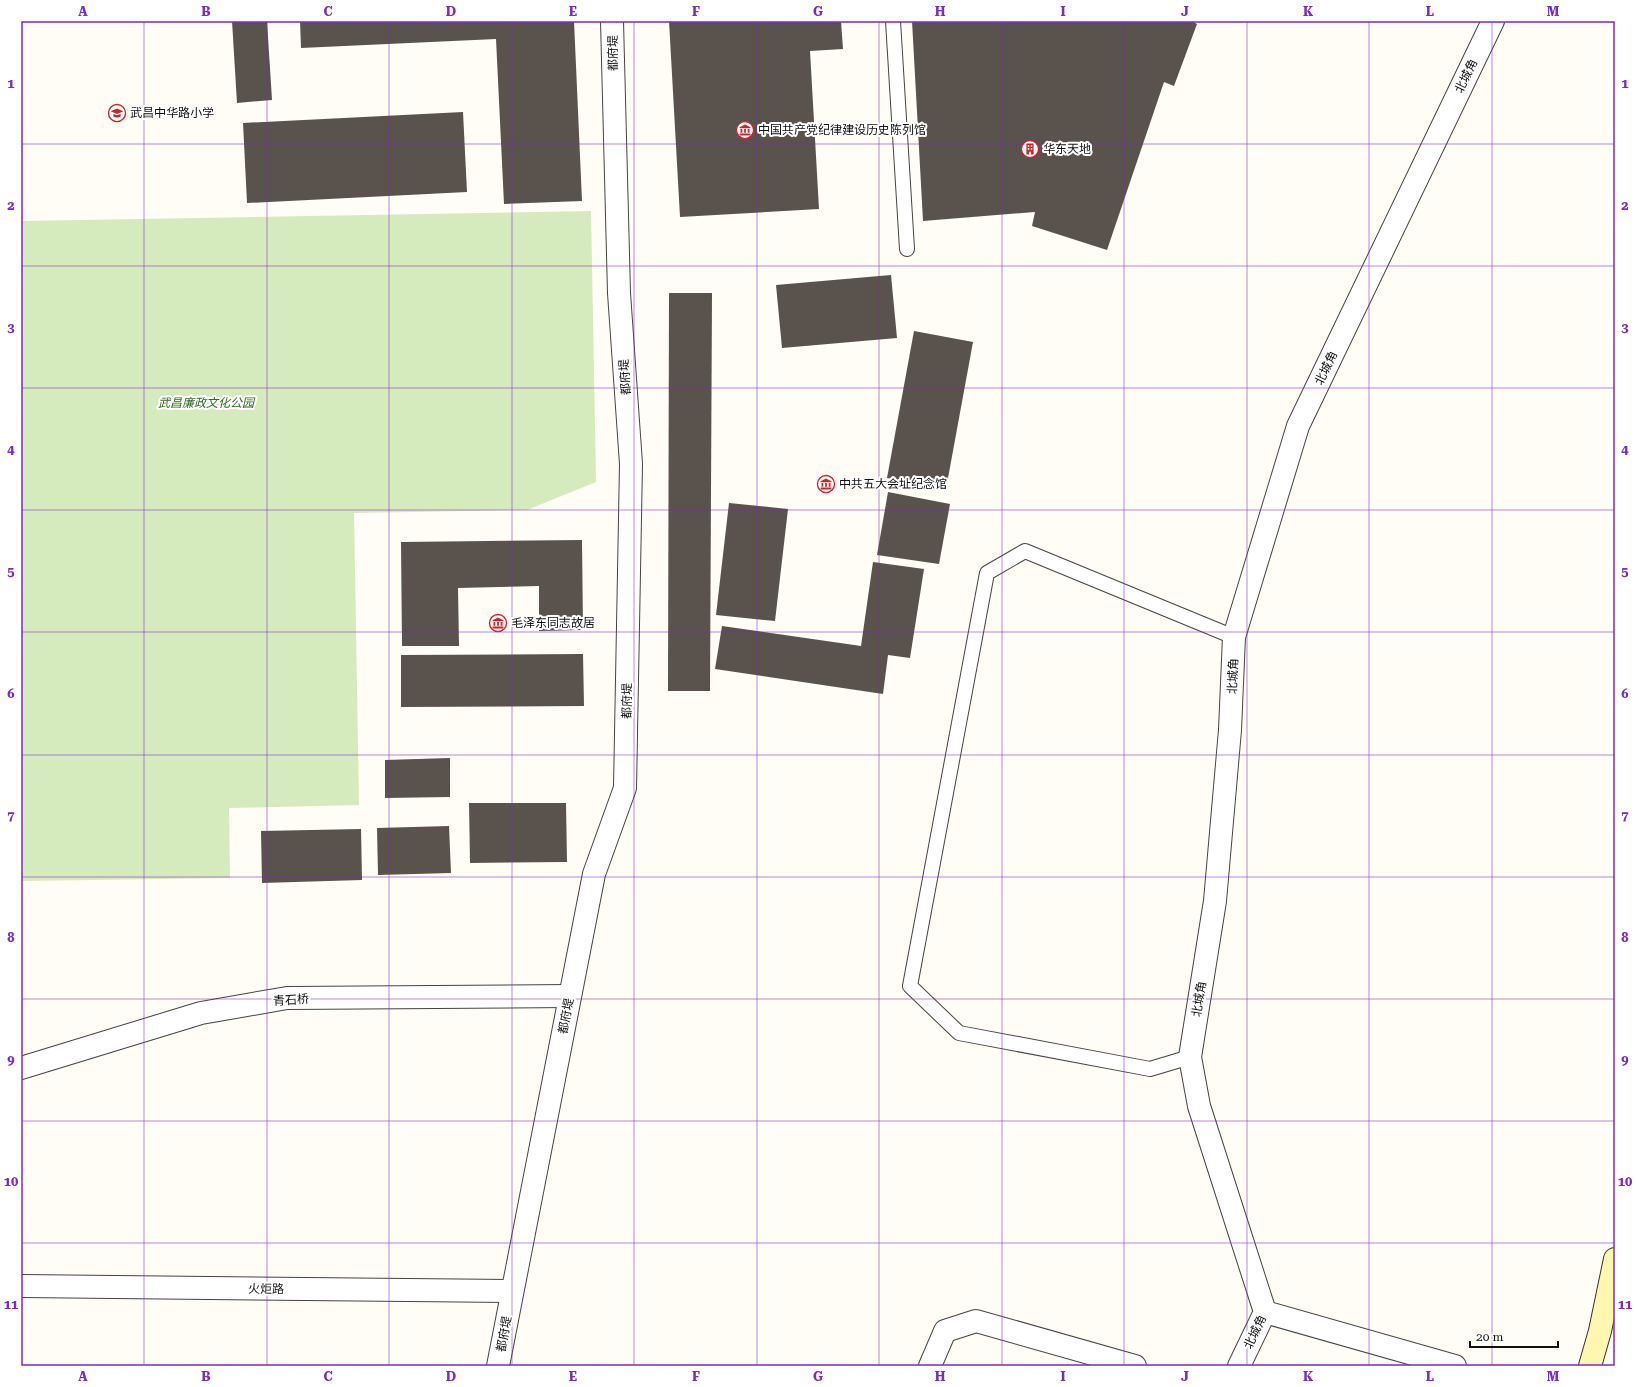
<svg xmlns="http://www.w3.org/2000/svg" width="1636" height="1387" font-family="'Roboto Serif','Noto Sans SC',serif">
<rect width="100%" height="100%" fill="#fffdf5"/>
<polygon fill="#d5ebbd" points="591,211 596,482 527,510 354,513 359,805 229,808 230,878 21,881 21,221"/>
<g fill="#5a524d">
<polygon points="232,21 267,21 272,100 237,103"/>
<polygon points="300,21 574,21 582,201 504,204 496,39 301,48"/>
<polygon points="669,21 841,21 843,49 810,51 819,209 680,217"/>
<polygon points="912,21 1192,21 1197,24 1174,86 1164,82 1107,250 1032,226 1035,212 923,221"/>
<polygon points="463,112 467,192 247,203 243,123"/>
<polygon points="891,275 897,338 782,348 776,285"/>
<polygon points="669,293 712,293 710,691 668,691"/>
<polygon points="914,331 973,342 946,489 887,478"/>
<polygon points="888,492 950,504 939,564 877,555"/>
<polygon points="729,503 788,509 775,621 716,615"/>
<polygon points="582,540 583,630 539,631 539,586 458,588 459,646 402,646 401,542"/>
<polygon points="873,562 924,569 910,658 888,655 883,694 715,669 722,626 861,646"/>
<polygon points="583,654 584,706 401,707 401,655"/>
<polygon points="450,758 450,797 385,798 385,760"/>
<polygon points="469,803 566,803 567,862 470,863"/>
<polygon points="449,826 451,873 378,875 377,828"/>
<polygon points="361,829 362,880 262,883 261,831"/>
</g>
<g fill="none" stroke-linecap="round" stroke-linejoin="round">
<g stroke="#444" stroke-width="16">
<g id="lane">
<polyline points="893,21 907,249"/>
<polyline points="1190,1057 1150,1069 959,1033 910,986 987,573 1025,551 1234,637"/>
</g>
</g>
<g stroke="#444" stroke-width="24">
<g id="street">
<polyline points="21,1068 201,1013 287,998 570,996"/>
<polyline points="21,1286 511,1291"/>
<polyline points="1265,1312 1455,1366"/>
<polyline points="498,1366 594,874 625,788 631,464 619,293 612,21"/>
<polyline points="930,1366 945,1331 976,1321 1135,1366"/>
<polyline points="1239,1366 1265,1312 1199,1106 1190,1057 1215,901 1230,730 1234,637 1298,426 1493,21"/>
</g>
</g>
<g stroke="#333" stroke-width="24">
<polyline id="secondary" points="1590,1366 1600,1331 1615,1259"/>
</g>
<use href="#lane" stroke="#fff" stroke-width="14"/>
<use href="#street" stroke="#fff" stroke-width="22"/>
<use href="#secondary" stroke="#fff6b0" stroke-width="22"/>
</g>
<path fill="none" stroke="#7b2cbf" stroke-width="1" stroke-opacity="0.55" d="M144,21V1366M267,21V1366M389,21V1366M512,21V1366M634,21V1366M757,21V1366M879,21V1366M1002,21V1366M1124,21V1366M1247,21V1366M1369,21V1366M1492,21V1366M21,144H1615M21,266H1615M21,388H1615M21,510H1615M21,632H1615M21,755H1615M21,877H1615M21,999H1615M21,1121H1615M21,1243H1615"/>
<defs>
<g id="school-ring" transform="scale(0.9)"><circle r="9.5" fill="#fff" stroke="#c4262e" stroke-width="1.5"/><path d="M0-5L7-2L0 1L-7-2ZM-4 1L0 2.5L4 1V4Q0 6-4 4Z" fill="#c4262e"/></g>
<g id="museum-ring" transform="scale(0.9)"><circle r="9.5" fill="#fff" stroke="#c4262e" stroke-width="1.5"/><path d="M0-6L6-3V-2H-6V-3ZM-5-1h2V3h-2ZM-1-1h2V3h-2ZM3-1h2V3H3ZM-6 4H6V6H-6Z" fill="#c4262e"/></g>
<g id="building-ring" transform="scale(0.9)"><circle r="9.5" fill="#fff" stroke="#c4262e" stroke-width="1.5"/><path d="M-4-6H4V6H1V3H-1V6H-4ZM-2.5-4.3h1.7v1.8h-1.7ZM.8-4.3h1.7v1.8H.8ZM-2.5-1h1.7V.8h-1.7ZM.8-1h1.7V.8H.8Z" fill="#c4262e"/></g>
</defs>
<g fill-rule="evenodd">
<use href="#school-ring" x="117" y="113"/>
<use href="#museum-ring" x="745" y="130"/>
<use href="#building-ring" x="1030" y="149"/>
<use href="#museum-ring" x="826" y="484"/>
<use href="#museum-ring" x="498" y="623"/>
</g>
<g text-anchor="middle" stroke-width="4" stroke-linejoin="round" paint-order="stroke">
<g font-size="12" fill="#111" stroke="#fff">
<text transform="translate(613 53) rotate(-91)" y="4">都府堤</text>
<text transform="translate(1466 76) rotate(-64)" y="4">北城角</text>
<text transform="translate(1326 368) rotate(-64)" y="4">北城角</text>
<text transform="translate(625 377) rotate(-94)" y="4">都府堤</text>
<text transform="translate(1233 676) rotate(-88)" y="4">北城角</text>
<text transform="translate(627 701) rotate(-89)" y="4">都府堤</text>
<text transform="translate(1199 999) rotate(-81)" y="4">北城角</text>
<text transform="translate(291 1000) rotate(-4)" y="4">青石桥</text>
<text transform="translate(566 1016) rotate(-79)" y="4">都府堤</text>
<text transform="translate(266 1289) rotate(1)" y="4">火炬路</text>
<text transform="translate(1255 1332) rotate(-65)" y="4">北城角</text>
<text transform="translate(504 1334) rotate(-80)" y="4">都府堤</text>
</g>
<g font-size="12" fill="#111" stroke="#fff" text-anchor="start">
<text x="130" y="117">武昌中华路小学</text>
<text x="758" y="134">中国共产党纪律建设历史陈列馆</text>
<text x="1043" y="153">华东天地</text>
<text x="839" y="488">中共五大会址纪念馆</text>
<text x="511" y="627">毛泽东同志故居</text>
</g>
<g font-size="12" font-style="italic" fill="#2f6b1f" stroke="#fff">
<text x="206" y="407">武昌廉政文化公园</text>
</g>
</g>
<rect width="1636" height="1387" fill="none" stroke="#ffffff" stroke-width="44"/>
<path d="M1470 1341v6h88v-6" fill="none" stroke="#111111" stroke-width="2"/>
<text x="1476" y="1341" font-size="12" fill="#111111" stroke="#ffffff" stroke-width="3" paint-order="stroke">20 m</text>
<rect x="22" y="22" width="1592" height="1343" fill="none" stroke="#7b2cbf" stroke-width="1.5"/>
<g font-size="13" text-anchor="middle" font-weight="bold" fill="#7b2cbf">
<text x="83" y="16">A</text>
<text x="206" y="16">B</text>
<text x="328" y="16">C</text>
<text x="451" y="16">D</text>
<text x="573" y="16">E</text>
<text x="696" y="16">F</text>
<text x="818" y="16">G</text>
<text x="940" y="16">H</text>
<text x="1063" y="16">I</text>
<text x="1185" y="16">J</text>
<text x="1308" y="16">K</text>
<text x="1430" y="16">L</text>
<text x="1553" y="16">M</text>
<text x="11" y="88">1</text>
<text x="1625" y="88">1</text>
<text x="11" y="210">2</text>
<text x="1625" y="210">2</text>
<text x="11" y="332">3</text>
<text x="1625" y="332">3</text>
<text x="11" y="454">4</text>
<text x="1625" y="454">4</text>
<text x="11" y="576">5</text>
<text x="1625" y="576">5</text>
<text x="11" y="698">6</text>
<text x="1625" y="698">6</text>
<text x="11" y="820">7</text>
<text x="1625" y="820">7</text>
<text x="11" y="942">8</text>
<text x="1625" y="942">8</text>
<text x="11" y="1064">9</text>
<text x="1625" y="1064">9</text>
<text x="11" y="1186">10</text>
<text x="1625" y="1186">10</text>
<text x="11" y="1309">11</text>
<text x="1625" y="1309">11</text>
<text x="83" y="1381">A</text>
<text x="206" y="1381">B</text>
<text x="328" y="1381">C</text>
<text x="451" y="1381">D</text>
<text x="573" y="1381">E</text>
<text x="696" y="1381">F</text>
<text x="818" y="1381">G</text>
<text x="940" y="1381">H</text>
<text x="1063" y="1381">I</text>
<text x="1185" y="1381">J</text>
<text x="1308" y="1381">K</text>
<text x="1430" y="1381">L</text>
<text x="1553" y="1381">M</text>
</g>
</svg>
